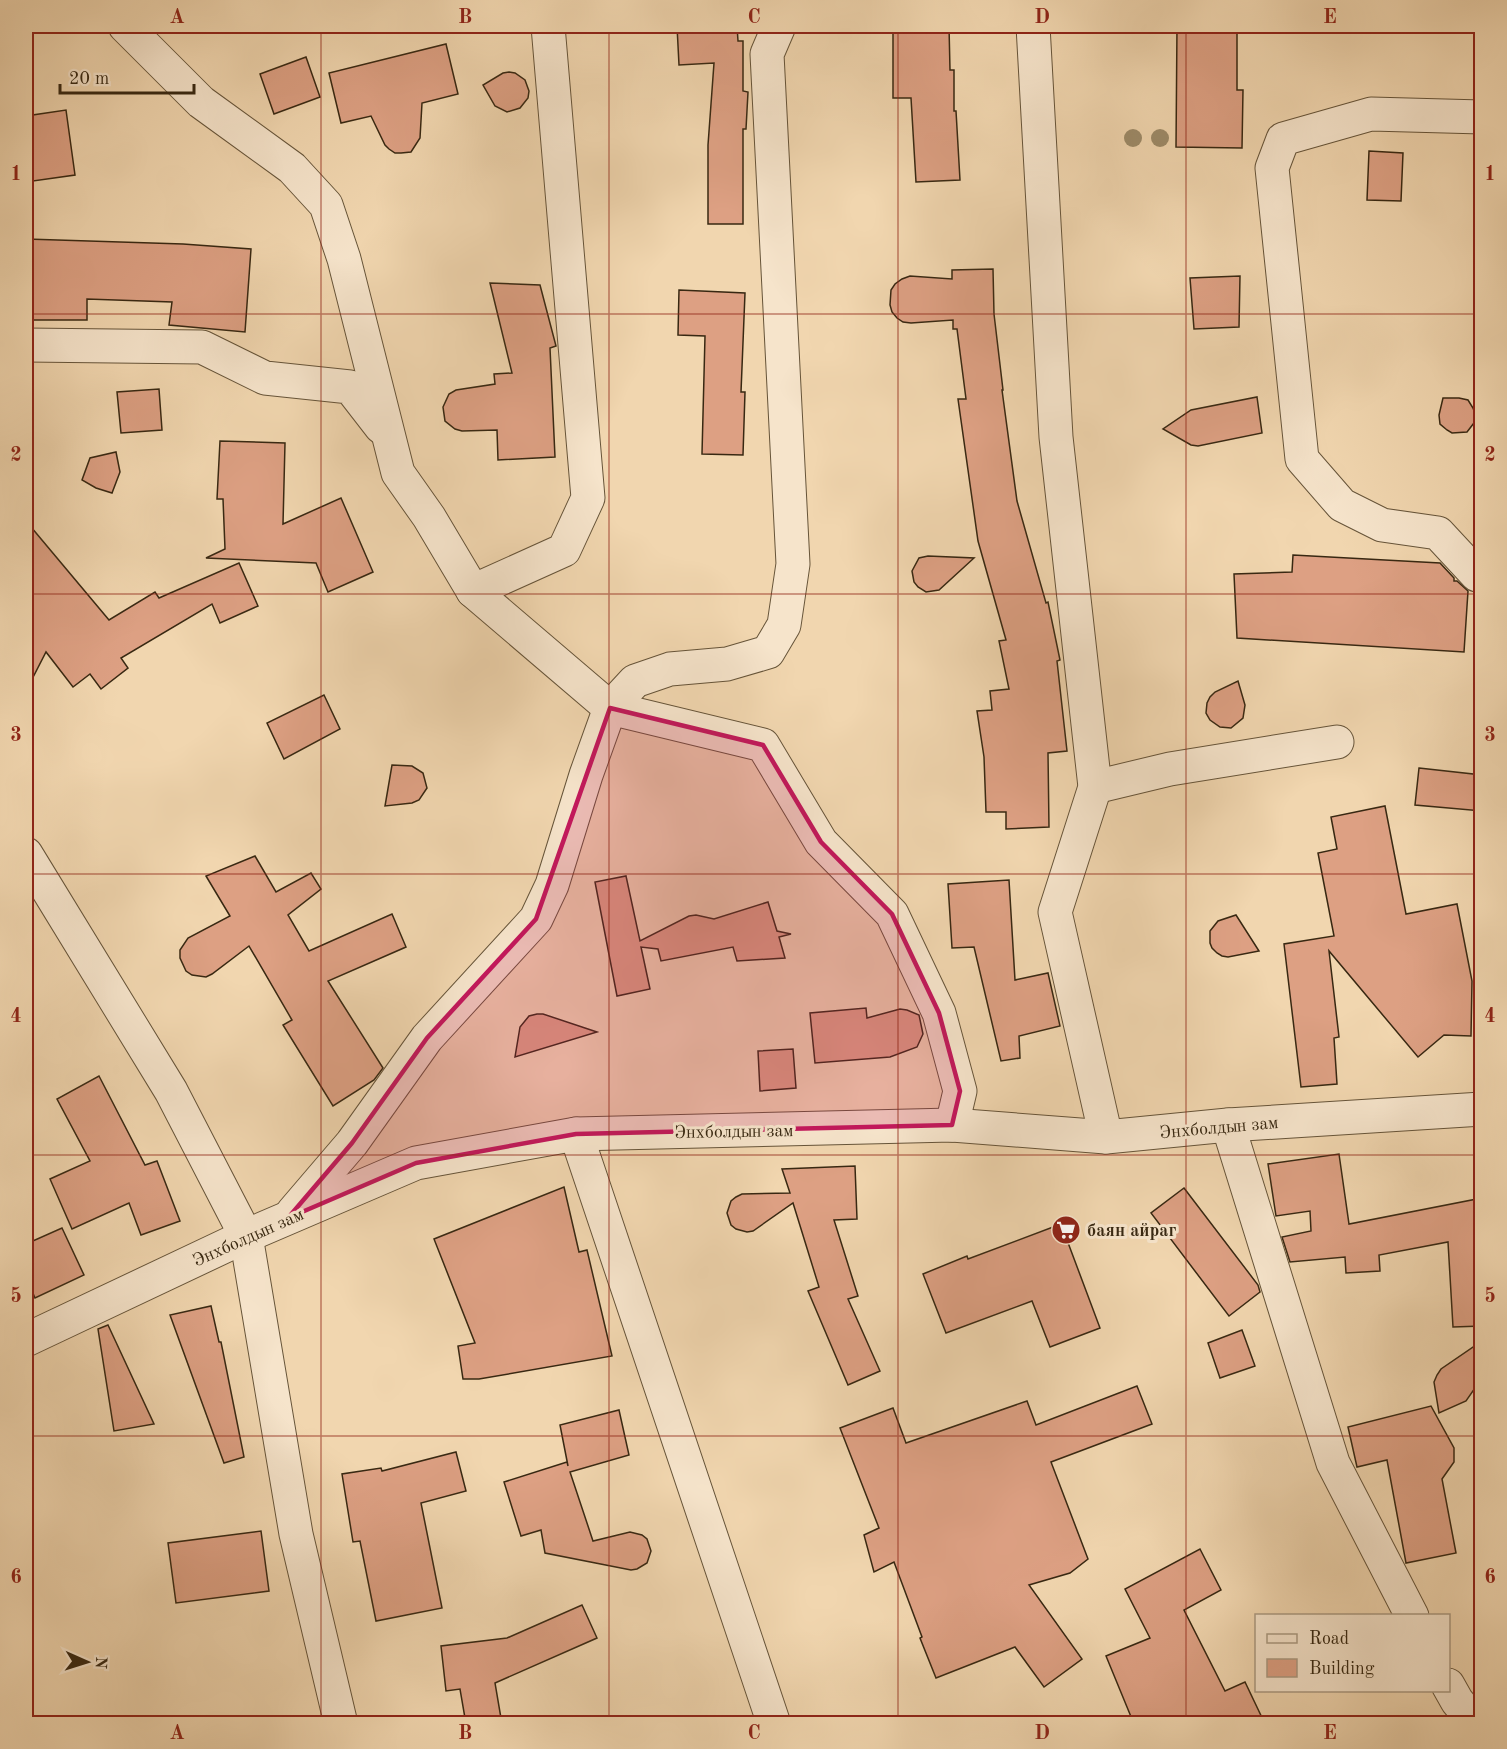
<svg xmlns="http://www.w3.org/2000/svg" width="1507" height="1749" font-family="'Old Standard TT',serif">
<rect width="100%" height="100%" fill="#f1d6af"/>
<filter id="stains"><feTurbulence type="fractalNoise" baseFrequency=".00333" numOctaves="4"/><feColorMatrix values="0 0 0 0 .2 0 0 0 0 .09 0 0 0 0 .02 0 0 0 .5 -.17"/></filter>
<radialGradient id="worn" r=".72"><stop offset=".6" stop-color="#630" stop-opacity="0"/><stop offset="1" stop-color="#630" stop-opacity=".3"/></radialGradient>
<g fill="#dda083" stroke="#382812" stroke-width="1.5">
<polygon points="677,26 737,26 738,41 743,41 743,91 748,92 746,129 743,129 743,224 708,224 708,145 714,63 679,65"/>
<polygon points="893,26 949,26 950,70 954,70 954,111 956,111 960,180 916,182 911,98 893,98"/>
<polygon points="1177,26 1237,26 1237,90 1243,90 1242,148 1176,147"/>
<polygon points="446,44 458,94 422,103 420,138 411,152 401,153 395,153 389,149 385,145 371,116 341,123 329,73"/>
<polygon points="306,57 320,97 274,114 260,74"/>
<polygon points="509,72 515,73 525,80 529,91 528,98 520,108 507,112 495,106 483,85 503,73"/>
<polygon points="66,110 75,175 26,182 26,116"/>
<polygon points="1369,151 1403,153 1401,201 1367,200"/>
<polygon points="26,239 183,244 251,249 245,332 169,325 172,302 87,299 87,320 26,320"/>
<polygon points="993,269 994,314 1003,390 1002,390 1017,501 1046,603 1048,602 1060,660 1057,661 1067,751 1048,753 1049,827 1006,829 1006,812 986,812 984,757 977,711 992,710 990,691 1009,689 999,641 1006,640 978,541 958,399 966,399 957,329 953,329 953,320 911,323 903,322 897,318 892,312 890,305 891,290 895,284 902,279 910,276 952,279 952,270"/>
<polygon points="1240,276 1239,327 1194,329 1190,278"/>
<polygon points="490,283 540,285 556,346 550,348 555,457 498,460 497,430 462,431 455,429 445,421 443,407 449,394 456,390 495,384 494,374 512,373"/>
<polygon points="679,290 745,293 741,392 745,392 743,455 702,454 705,336 678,335"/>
<polygon points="159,389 162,430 121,433 117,392"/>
<polygon points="1257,397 1262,433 1198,446 1191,445 1163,429 1191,410"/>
<polygon points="1443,398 1459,398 1468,400 1473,408 1477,419 1467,432 1452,433 1447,430 1440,424 1439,415"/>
<polygon points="220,441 285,443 283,524 341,498 373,572 328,592 316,563 206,558 225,549 223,499 217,499"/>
<polygon points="116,452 120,472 112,493 96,488 82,480 90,458"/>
<polygon points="26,521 109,620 155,592 159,598 239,563 258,606 220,623 212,604 121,658 128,668 101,689 90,674 73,687 46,652 26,691"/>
<polygon points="1293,555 1440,563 1454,578 1454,581 1457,581 1468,591 1464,652 1237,638 1234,574 1292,572"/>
<polygon points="928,556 974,558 939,590 926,592 918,587 914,582 912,571 919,558"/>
<polygon points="1238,681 1245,705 1243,718 1231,728 1220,727 1210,720 1206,713 1207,703 1210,697 1215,692"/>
<polygon points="324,695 340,729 284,759 267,723"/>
<polygon points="392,765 412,766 423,773 427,788 419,800 412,803 385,806"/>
<polygon points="1419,768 1482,775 1482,811 1415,805"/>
<polygon points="1385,806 1406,914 1457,904 1472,981 1471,1036 1444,1035 1418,1057 1329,951 1339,1037 1334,1038 1337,1084 1301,1087 1284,944 1334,936 1318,853 1337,849 1331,817"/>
<polygon points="255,856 276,892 311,873 321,889 288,915 309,951 392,914 406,947 328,981 383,1068 374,1080 333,1106 283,1025 292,1020 249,946 212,974 206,977 192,975 186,971 180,958 180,950 188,938 230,916 206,876"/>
<polygon points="626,876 640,941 689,916 696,915 714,919 768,902 777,931 791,934 779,937 785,958 737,961 733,947 661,961 658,949 641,947 650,989 617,996 595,882"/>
<polygon points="1009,880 1015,980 1048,973 1060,1026 1019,1036 1020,1058 1001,1061 974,947 952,948 948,884"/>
<polygon points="1236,915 1259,951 1228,957 1222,956 1217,953 1212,948 1210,943 1210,931 1218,921"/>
<polygon points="866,1008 867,1018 900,1009 907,1010 919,1015 923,1034 917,1047 890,1057 815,1063 810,1013"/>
<polygon points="537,1014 543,1014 597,1032 515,1057 520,1027 529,1016"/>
<polygon points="793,1049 796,1088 760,1091 758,1051"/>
<polygon points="99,1076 145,1165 157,1161 180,1221 141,1235 129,1203 72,1229 50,1179 90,1161 57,1099"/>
<polygon points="1339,1154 1349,1224 1482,1198 1482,1326 1453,1327 1448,1242 1379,1255 1380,1271 1346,1273 1345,1257 1290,1262 1282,1237 1311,1231 1310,1211 1276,1216 1268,1164"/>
<polygon points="855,1166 857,1219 834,1220 858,1296 848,1299 880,1371 848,1385 808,1291 819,1287 793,1203 753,1231 747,1232 736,1229 731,1225 727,1213 731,1201 736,1197 742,1194 790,1193 782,1169"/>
<polygon points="564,1187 579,1252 587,1250 612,1356 479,1379 463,1379 458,1346 475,1343 434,1239"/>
<polygon points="1184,1188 1258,1285 1260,1292 1229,1316 1151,1213"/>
<polygon points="1061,1224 1100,1328 1050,1347 1032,1301 946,1333 923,1274 967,1256 968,1259"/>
<polygon points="62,1228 84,1275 35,1298 26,1277 26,1244"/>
<polygon points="211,1306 219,1342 221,1342 244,1457 224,1463 170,1315"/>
<polygon points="108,1325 154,1424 114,1431 98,1329"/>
<polygon points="1242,1330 1255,1366 1220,1378 1208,1343"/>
<polygon points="1482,1341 1482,1378 1466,1401 1439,1413 1434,1382 1437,1375 1441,1369"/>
<polygon points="1137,1386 1152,1424 1051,1462 1088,1559 1070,1573 1029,1585 1082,1659 1044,1687 1015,1647 936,1678 920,1638 922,1637 894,1562 874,1572 864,1535 879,1528 840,1428 893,1408 906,1443 1027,1401 1036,1425"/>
<polygon points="1431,1406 1454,1448 1454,1462 1442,1479 1456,1553 1406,1563 1387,1460 1357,1467 1348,1427"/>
<polygon points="619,1410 629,1455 570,1472 593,1541 630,1532 642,1535 647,1539 651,1551 647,1563 637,1569 631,1570 545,1553 541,1530 521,1536 504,1482 567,1462 568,1466 560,1425"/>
<polygon points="456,1452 466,1491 421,1503 442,1608 376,1621 360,1541 353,1542 342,1474 381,1468 382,1471"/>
<polygon points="261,1531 269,1591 176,1603 168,1543"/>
<polygon points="1200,1549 1221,1590 1184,1610 1225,1691 1245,1682 1265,1724 1134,1724 1106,1656 1150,1638 1125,1589"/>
<polygon points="582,1605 597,1638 495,1683 502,1724 466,1724 460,1689 446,1691 441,1646 507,1638"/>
</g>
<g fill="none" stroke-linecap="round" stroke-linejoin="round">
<g stroke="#665439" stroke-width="35">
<g id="minor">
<polyline points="125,26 201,102 292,168 326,205 344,259 398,473 429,517 473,591 610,708 763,745 821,842 892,914 939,1013 960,1091 952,1125"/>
<polyline points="1033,26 1056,437 1095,787 1055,912 1106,1137"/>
<polyline points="1482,117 1371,114 1283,139 1272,168 1302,459 1342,505 1382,525 1438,533 1477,575 1482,576"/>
<polyline points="26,345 202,347 265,378 350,387 381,427"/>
<polyline points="473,591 564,550 588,498 548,26"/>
<polyline points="1095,787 1170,769 1337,742"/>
<polyline points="26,854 171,1091 246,1236 296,1534 341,1724"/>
<polyline points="1228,1125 1333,1463 1412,1616"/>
<polyline points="576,1134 774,1724"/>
<polyline points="293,1212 352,1143 427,1038 536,919 552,885 586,775 610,708 635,681 670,669 727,664 768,652 784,625 793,564 767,54 779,26"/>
<polyline points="26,1340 246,1236 416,1163 576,1134 952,1125 1106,1137 1228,1125 1482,1109"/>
<polyline points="1448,1685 1457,1701 1476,1724"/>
</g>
</g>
<use href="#minor" stroke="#f6e4cb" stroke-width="33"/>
</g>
<g fill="#9d8b69">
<circle cx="1133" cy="138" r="9"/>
<circle cx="1160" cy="138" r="9"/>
</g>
<path fill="#c2185b" fill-opacity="0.2" stroke="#c2185b" stroke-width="4.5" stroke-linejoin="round" d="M610,708L763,745L821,842L892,914L939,1013L960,1091L952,1125L576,1134L416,1163L288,1218L352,1143L427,1038L536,919Z"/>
<path fill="none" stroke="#8f2418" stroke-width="1.5" stroke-opacity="0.55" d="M321,26V1724M609,26V1724M898,26V1724M1186,26V1724M26,314H1482M26,594H1482M26,874H1482M26,1155H1482M26,1436H1482"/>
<defs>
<g id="supermarket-disc" transform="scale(1.5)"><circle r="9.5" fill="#8f2418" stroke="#f6e4cb"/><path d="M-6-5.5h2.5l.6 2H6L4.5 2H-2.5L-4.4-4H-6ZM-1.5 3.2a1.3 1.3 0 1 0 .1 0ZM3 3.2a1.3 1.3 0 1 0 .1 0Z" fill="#fff"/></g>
</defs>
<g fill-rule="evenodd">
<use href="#supermarket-disc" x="1066" y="1230"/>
</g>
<g text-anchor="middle" stroke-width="6" stroke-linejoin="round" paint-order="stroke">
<g font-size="18" fill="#382812" stroke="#f6e4cb">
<text transform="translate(1219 1127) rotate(-5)" y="6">Энхболдын зам</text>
<text transform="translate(734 1131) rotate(-1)" y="6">Энхболдын зам</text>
<text transform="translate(248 1237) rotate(-24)" y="6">Энхболдын зам</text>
</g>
<g font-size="18" font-weight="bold" fill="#382812" stroke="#f6e4cb" text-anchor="start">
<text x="1087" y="1236">баян айраг</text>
</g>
</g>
<rect width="1507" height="1749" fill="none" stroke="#f1d6af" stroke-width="66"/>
<rect x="1255" y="1614" width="195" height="78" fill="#f6e4cb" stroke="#aa9981" stroke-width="1.5"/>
<rect x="1267" y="1634" width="30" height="9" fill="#f6e4cb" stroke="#aa9981" stroke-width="1.5"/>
<text x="1309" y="1644" font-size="18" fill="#382812">Road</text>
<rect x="1267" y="1659" width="30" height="18" fill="#dda083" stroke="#aa9981" stroke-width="1.5"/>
<text x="1309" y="1674" font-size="18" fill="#382812">Building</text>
<g transform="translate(87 1662) rotate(93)" stroke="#f6e4cb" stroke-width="4.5" paint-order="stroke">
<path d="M0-4.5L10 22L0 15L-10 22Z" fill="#382812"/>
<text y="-9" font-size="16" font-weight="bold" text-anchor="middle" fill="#382812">N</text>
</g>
<path d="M60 84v9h134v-9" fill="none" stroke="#382812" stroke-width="3"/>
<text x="69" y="84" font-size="18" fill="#382812" stroke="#f6e4cb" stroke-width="4.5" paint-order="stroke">20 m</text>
<rect x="33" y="33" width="1441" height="1683" fill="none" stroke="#8f2418" stroke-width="2"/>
<g font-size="20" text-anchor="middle" font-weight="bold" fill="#8f2418">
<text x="177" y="23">A</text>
<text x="465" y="23">B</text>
<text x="754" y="23">C</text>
<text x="1042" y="23">D</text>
<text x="1330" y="23">E</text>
<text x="16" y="180">1</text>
<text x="1490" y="180">1</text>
<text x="16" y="461">2</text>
<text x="1490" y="461">2</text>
<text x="16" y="741">3</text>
<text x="1490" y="741">3</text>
<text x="16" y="1022">4</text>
<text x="1490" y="1022">4</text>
<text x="16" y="1302">5</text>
<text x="1490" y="1302">5</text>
<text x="16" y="1583">6</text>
<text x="1490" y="1583">6</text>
<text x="177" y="1739">A</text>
<text x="465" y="1739">B</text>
<text x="754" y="1739">C</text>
<text x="1042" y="1739">D</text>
<text x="1330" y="1739">E</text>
</g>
<rect width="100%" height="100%" filter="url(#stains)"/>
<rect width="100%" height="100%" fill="url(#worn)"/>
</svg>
